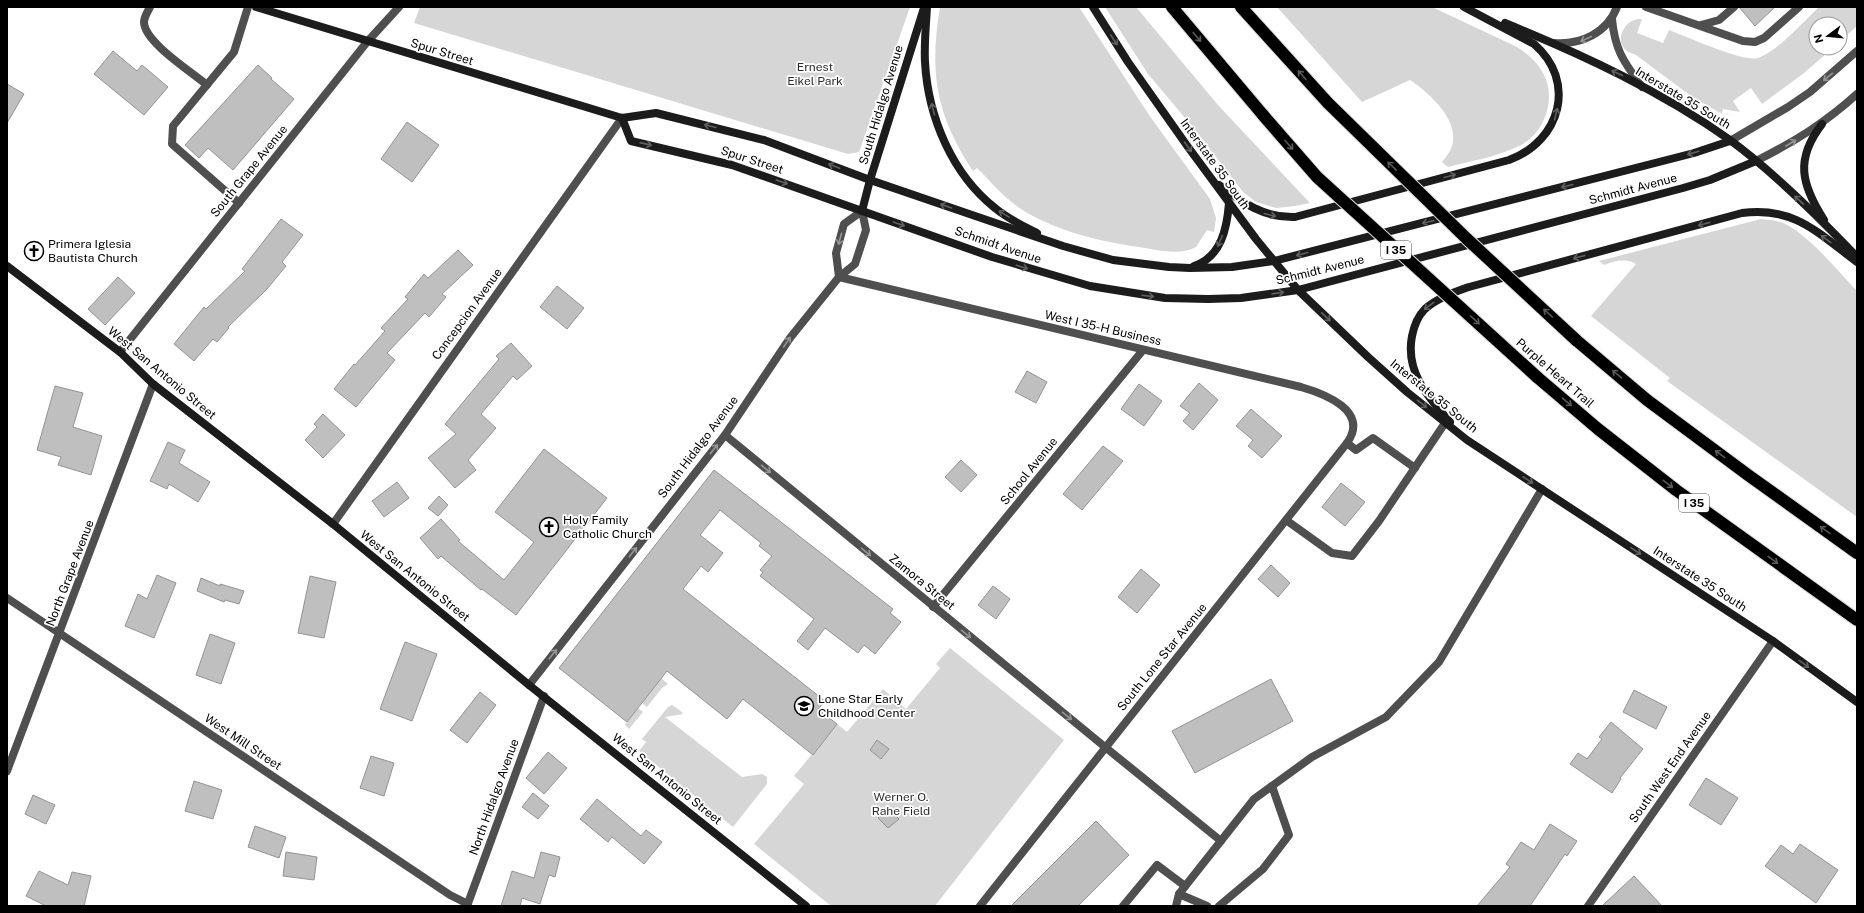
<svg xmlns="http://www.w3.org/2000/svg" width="1864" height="913" font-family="'Public Sans',sans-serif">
<rect width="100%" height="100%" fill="#fff"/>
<g fill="#d6d6d6">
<polygon points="420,7 910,7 859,152 848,154 414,23"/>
<path d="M940,7H1079L1149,115L1210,199L1216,218L1214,232L1207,230L1196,247C1181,255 1161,251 1145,248C1103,242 1061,233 1024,211C1005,199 992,183 977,168L973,171C936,115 929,73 940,7Z"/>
<polygon points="1105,7 1136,7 1218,105 1310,203 1295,206 1276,208 1256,202 1243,192 1196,131 1148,74"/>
<path d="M1277,7H1432L1517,47C1528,54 1538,63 1544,75C1557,100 1543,135 1519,146C1497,157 1471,161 1448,167L1442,162C1446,157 1450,152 1452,146C1460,120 1429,93 1410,80L1362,102Z"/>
<path d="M1819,7H1857V26L1840,41V24H1816V48H1833L1804,73L1762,104L1751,88L1733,101L1740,112L1723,109L1722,113L1737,116L1720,113L1691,96L1636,55C1634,54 1630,53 1627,51C1613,41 1625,17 1642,19L1637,33L1663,43L1669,30C1685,36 1745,63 1758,58C1778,51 1803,22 1819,7Z"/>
<path d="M1761,219C1768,220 1776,220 1783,223C1807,233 1838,271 1857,291V517L1667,381L1670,378L1591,316L1636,264C1626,258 1615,261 1604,265L1599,261Z"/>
<polygon points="950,648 1064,740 935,906 831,906 754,844 804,784 794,776 837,724 847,732 883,689 906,709 940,668 936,664"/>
<polygon points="661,678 668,684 662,688 647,707 642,703"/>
<polygon points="672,705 682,712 683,714 665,717 742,777 762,774 767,777 767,784 733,827 639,751 646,742 642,739 668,707"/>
<polygon points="638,708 643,712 629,729 625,725"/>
</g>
<g fill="#bfbfbf" stroke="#939393">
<polygon points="1739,7 1775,7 1755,26"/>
<polygon points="113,51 137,71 142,65 168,87 144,115 94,74"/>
<polygon points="258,65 272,78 271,79 294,99 233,170 208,148 199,158 185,145"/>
<polygon points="7,84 24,94 7,123"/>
<polygon points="407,122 439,145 412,182 381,159"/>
<polygon points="281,219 303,235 282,262 286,266 267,289 228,327 229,328 217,342 213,339 194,361 174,344 204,307 206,309 245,271 242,269"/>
<polygon points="458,250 473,265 442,294 446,297 429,317 425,313 387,353 395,360 356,407 334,389 354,364 355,365 385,331 381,328 408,299 405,297 424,274 428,278"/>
<polygon points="118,277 135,293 105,325 88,309"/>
<polygon points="557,286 584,308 567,329 540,307"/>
<polygon points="511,343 532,366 517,380 513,376 481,414 496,428 468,460 476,470 455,488 428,458 456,434 445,424 499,359 496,356"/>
<polygon points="1027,371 1047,382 1036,403 1015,392"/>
<polygon points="1199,383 1218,400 1193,430 1183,421 1190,413 1180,406"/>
<polygon points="1139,384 1162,401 1144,426 1121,409"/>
<polygon points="55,386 83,393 73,427 102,436 91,475 58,465 61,457 37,450"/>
<polygon points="1251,409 1282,436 1262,458 1248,446 1253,440 1236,426"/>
<polygon points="323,414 345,435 323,458 305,440 317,427 314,424"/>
<polygon points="168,442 185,450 179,463 210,482 198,502 169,484 167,489 150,481"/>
<polygon points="1103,446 1123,461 1082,510 1063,494"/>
<polygon points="544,449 607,498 516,615 482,589 481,590 441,556 438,559 420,538 441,519 460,540 458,541 504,580 534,542 495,512"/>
<polygon points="961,460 977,475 961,492 945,477"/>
<polygon points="714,470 893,609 890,613 901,622 875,654 864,645 858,653 825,628 808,650 797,641 814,619 760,576 763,572 760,570 772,556 759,546 761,543 720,510 700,535 723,553 708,572 701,566 683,589 825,701 818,709 837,724 813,755 743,699 727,719 667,671 627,722 559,668"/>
<polygon points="397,482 409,498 384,517 372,501"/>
<polygon points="1341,483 1365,502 1345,526 1322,507"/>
<polygon points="439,496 448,505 438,516 428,508"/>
<polygon points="1271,565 1290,583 1278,597 1258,579"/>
<polygon points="1141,569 1160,585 1137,613 1118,597"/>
<polygon points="157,575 176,583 154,638 125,626 138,594 147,599"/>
<polygon points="310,576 336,582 324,638 298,633"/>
<polygon points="201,578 220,586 220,584 244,591 239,604 225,600 224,602 197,591"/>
<polygon points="993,586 1010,599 996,619 978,605"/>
<polygon points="210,634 235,643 221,684 196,675"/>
<polygon points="405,642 437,654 412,721 380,709"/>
<polygon points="1271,679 1293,721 1195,773 1172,731"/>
<polygon points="1634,690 1667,707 1656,729 1623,712"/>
<polygon points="480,692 496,705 467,743 450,730"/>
<polygon points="1611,722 1643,749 1620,778 1621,779 1612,793 1570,764 1578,753 1587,759 1602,739 1599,737"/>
<polygon points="877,740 889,749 881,759 870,750"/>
<polygon points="548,752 567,768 544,794 526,778"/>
<polygon points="371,756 394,763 384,796 360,788"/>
<polygon points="1706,778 1738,798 1721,825 1689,805"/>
<polygon points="194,781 222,790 213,819 185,811"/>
<polygon points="533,793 549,806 538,819 522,807"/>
<polygon points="33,795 55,805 46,824 25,814"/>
<polygon points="597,799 641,836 646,830 662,842 644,864 612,837 608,842 580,819"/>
<polygon points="888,808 899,819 888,828 878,818"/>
<polygon points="1096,821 1129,855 1078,906 1011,906"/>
<polygon points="1550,824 1577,841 1567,856 1565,854 1530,906 1477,906 1510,867 1506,864 1521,842 1534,850"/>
<polygon points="255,826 286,837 279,858 248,847"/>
<polygon points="1800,844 1838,870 1816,903 1765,866 1781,845 1793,854"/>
<polygon points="286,852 317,857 314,880 283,876"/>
<polygon points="541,852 560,857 555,877 549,875 540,904 522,898 520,906 501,906 512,871 534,878"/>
<polygon points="39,871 68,885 72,872 91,876 84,906 46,906 26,896"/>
<polygon points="1634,876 1662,906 1602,906"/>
</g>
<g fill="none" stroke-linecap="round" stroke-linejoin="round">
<g stroke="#dbdbdb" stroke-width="14">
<g id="highway">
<polyline points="1172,7 1263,115"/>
<polyline points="1241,7 1328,103"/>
<polyline points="1576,340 1647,400 1748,475 1857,553"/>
<polyline points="1537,377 1598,429 1676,490 1857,620"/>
</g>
</g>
<g stroke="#4f4f4f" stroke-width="8">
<path d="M150,7C148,11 144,17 144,22C144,42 192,72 207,85"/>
<polyline points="1646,7 1743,41 1755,42 1764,38 1799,7"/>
<path d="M1612,19C1615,51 1624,62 1642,87"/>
<polyline points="1701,25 1719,20 1734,7"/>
<path d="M1554,43C1581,45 1607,33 1617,7"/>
<polyline points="239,203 172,144 173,126 234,52 248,7"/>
<polyline points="1347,443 1356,450 1373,438 1415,468"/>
<polyline points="1286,520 1332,553 1352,556 1379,521 1445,423"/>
<polyline points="1105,747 1221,841"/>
<polyline points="1179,894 1207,906"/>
<polyline points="1123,906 1157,865 1185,886"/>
<polyline points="1176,906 1179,894 1254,799 1312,757 1386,717 1439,662 1542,489"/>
<polyline points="1219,906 1263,869 1289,835 1272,786"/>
</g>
<g stroke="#4f4f4f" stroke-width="8">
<polyline points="1730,141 1788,107 1810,92 1857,51"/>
<path d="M1756,161C1794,142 1825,123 1857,94"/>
<path d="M839,277L1301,387C1325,394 1370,411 1347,443L980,906"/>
<polyline points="120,352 367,42 399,7"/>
<polyline points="725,435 1105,747"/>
<polyline points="333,524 622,118"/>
<polyline points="7,598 450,895 468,904"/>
<polyline points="933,607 1143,350"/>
<polyline points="529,685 725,435 790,338 839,277 855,264 866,230 862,211 844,224 836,253 839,277"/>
<polyline points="7,771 153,384"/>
<polyline points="467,906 544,696"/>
<polyline points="1588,906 1773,641"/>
</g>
<g stroke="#1c1c1c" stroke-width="8">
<polyline points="256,7 622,118 656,113 764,140 870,180 1063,246 1113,260 1169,267 1190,268 1232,267 1274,261 1694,153 1730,141"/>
<path d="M927,7C926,25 924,44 925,62C928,117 952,174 995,208C1008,219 1023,226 1037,233"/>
<polyline points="1093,7 1128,62 1188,147 1256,239 1298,290 1368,357 1407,392 1467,440 1773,641 1857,702"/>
<path d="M1505,23C1583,55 1661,91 1730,140C1776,174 1818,216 1857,257"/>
<polyline points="622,118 631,141 732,165 992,257 1090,286 1165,298 1208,299 1241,298 1298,290 1683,188 1710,180 1756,161"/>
<path d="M1822,124C1795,159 1801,184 1824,220"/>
<path d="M1219,185C1243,203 1264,218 1295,217L1509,160C1561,141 1577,81 1534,44L1464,7"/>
<polyline points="862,211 870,180 924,8"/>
<polyline points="7,266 120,352 153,384 333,524 529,685 806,906"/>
<path d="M1194,266C1221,257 1227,229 1229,203"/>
<path d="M1450,422C1428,397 1405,372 1412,336C1414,326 1418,316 1425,309C1437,298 1455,292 1469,287L1742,213C1794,206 1818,233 1857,262"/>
</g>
<use href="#highway" stroke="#000" stroke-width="12"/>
<g stroke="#dbdbdb" stroke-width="14" stroke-linecap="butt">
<g id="highway-bridge">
<polyline points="1328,103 1467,239 1576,340"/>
<polyline points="1263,115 1317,177 1537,377"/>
</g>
</g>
<use href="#highway-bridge" stroke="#000" stroke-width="12"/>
</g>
<defs><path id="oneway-shaft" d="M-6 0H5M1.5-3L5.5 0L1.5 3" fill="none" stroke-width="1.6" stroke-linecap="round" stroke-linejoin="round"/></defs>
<g stroke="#595959">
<use href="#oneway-shaft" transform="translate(1197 37) rotate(50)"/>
<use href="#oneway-shaft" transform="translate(1302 75) rotate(-132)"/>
<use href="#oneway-shaft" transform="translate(1289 145) rotate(49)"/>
<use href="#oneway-shaft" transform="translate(1392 166) rotate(-136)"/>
<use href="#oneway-shaft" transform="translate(1548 313) rotate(-138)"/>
<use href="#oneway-shaft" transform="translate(1475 320) rotate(42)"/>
<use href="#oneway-shaft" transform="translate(1617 374) rotate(-140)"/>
<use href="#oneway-shaft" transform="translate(1567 402) rotate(40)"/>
<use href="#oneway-shaft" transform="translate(1720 454) rotate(-143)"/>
<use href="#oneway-shaft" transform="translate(1668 484) rotate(38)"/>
<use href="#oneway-shaft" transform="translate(1825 530) rotate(-145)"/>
<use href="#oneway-shaft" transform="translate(1773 560) rotate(36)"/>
</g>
<g stroke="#959595">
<use href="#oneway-shaft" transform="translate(1586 39) rotate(155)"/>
<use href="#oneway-shaft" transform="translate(1828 77) rotate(141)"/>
<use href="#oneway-shaft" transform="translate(1791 143) rotate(-30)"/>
<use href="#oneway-shaft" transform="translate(840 239) rotate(105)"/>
<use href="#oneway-shaft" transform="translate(787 342) rotate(-56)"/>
<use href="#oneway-shaft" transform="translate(714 449) rotate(-52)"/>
<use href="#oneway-shaft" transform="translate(766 469) rotate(39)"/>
<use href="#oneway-shaft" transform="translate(633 552) rotate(-52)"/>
<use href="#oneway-shaft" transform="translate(866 552) rotate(39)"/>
<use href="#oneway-shaft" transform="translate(966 634) rotate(39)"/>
<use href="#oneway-shaft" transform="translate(553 654) rotate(-52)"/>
<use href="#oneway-shaft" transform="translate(1067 716) rotate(39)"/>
</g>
<g stroke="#606060">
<use href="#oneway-shaft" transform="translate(1114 40) rotate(57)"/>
<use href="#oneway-shaft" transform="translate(1617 73) rotate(-155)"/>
<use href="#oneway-shaft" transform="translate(933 109) rotate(-104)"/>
<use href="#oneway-shaft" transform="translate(1556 114) rotate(-76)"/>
<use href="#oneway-shaft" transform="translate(710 126) rotate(-166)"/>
<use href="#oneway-shaft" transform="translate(646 144) rotate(13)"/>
<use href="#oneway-shaft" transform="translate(1188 147) rotate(54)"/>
<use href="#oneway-shaft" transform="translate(1693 153) rotate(164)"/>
<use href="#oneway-shaft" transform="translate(834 166) rotate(-159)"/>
<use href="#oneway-shaft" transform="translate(1450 176) rotate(-15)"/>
<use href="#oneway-shaft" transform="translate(782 182) rotate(19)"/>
<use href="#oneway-shaft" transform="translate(1567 186) rotate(166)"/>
<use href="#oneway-shaft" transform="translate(1799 200) rotate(-137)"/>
<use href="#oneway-shaft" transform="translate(946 206) rotate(-161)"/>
<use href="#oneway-shaft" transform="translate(1004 214) rotate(-148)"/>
<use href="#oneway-shaft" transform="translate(1270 215) rotate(14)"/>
<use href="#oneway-shaft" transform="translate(1428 222) rotate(166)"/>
<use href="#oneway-shaft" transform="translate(899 224) rotate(19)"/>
<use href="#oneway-shaft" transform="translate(1704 224) rotate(165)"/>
<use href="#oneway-shaft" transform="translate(1826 239) rotate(-144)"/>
<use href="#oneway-shaft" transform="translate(1220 241) rotate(114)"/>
<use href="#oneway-shaft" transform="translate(1302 254) rotate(165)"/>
<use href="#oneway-shaft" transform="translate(1579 257) rotate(165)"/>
<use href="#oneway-shaft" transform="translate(1022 267) rotate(18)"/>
<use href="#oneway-shaft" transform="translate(1278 293) rotate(-8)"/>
<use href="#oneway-shaft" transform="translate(1148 296) rotate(7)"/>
<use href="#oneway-shaft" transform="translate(1429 306) rotate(144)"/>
<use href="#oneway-shaft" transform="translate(1326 317) rotate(43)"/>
<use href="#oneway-shaft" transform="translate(1422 404) rotate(39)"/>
<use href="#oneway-shaft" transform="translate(1528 480) rotate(33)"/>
<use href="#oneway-shaft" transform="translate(1636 551) rotate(33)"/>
<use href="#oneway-shaft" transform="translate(1804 664) rotate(36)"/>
</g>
<defs>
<g id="church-ring" transform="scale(1)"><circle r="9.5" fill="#fff" stroke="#000" stroke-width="1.5"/><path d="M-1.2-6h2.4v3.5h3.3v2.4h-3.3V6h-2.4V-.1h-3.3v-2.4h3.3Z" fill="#000"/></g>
<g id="school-ring" transform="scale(1)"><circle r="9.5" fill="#fff" stroke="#000" stroke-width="1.5"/><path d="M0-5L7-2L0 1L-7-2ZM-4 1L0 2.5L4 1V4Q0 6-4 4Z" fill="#000"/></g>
</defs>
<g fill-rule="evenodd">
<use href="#church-ring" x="34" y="251"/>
<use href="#church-ring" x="549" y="527"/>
<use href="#school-ring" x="804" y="706"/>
</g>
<g text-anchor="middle" stroke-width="3.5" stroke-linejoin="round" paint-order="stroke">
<g fill="#fff" stroke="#4c4c4c" stroke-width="1">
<rect x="1381" y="241" width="30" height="18" rx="3"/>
<rect x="1679" y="494" width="30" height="18" rx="3"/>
</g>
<g font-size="11" font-weight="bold" fill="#000">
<text x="1396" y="254">I 35</text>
<text x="1694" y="507">I 35</text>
</g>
<g font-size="12" fill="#000" stroke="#fff">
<text transform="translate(442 52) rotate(17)" y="4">Spur Street</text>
<text transform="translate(1683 98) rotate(31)" y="4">Interstate 35 South</text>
<text transform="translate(881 105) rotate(-73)" y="4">South Hidalgo Avenue</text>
<text transform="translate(752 160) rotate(18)" y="4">Spur Street</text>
<text transform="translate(1215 164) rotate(54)" y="4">Interstate 35 South</text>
<text transform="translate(249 171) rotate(-51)" y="4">South Grape Avenue</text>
<text transform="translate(1633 189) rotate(-15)" y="4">Schmidt Avenue</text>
<text transform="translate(998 245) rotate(19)" y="4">Schmidt Avenue</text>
<text transform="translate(1320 270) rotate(-14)" y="4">Schmidt Avenue</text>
<text transform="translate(467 314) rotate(-54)" y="4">Concepcion Avenue</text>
<text transform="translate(1103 328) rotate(13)" y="4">West I 35-H Business</text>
<text transform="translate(162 373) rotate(40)" y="4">West San Antonio Street</text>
<text transform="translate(1555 373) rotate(41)" y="4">Purple Heart Trail</text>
<text transform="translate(1434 396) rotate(39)" y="4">Interstate 35 South</text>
<text transform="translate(698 447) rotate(-53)" y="4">South Hidalgo Avenue</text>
<text transform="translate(1029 471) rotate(-51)" y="4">School Avenue</text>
<text transform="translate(70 573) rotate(-69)" y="4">North Grape Avenue</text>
<text transform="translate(415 576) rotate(39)" y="4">West San Antonio Street</text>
<text transform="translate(1700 579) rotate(33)" y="4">Interstate 35 South</text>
<text transform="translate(922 582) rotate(39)" y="4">Zamora Street</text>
<text transform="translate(1162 657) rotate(-51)" y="4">South Lone Star Avenue</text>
<text transform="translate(243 742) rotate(34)" y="4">West Mill Street</text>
<text transform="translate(1670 767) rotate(-55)" y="4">South West End Avenue</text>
<text transform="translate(667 779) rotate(39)" y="4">West San Antonio Street</text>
<text transform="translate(494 797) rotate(-70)" y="4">North Hidalgo Avenue</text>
</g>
<g font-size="12" fill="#2d2d2d" stroke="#fff">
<text x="815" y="71">Ernest<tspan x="815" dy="14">Eikel Park</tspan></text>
<text x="901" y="801">Werner O.<tspan x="901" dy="14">Rahe Field</tspan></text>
</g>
<g font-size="12" fill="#000" stroke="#fff" text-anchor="start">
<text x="48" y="248">Primera Iglesia<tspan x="48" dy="14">Bautista Church</tspan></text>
<text x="563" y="524">Holy Family<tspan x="563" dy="14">Catholic Church</tspan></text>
<text x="818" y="703">Lone Star Early<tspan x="818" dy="14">Childhood Center</tspan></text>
</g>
</g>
<rect width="1864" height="913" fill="none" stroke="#000000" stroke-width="16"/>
<g transform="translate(1828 36) rotate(254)"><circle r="19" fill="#ffffff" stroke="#999999"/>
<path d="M0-3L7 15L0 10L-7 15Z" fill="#000000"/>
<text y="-6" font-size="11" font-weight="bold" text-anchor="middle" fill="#000000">N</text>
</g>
</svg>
